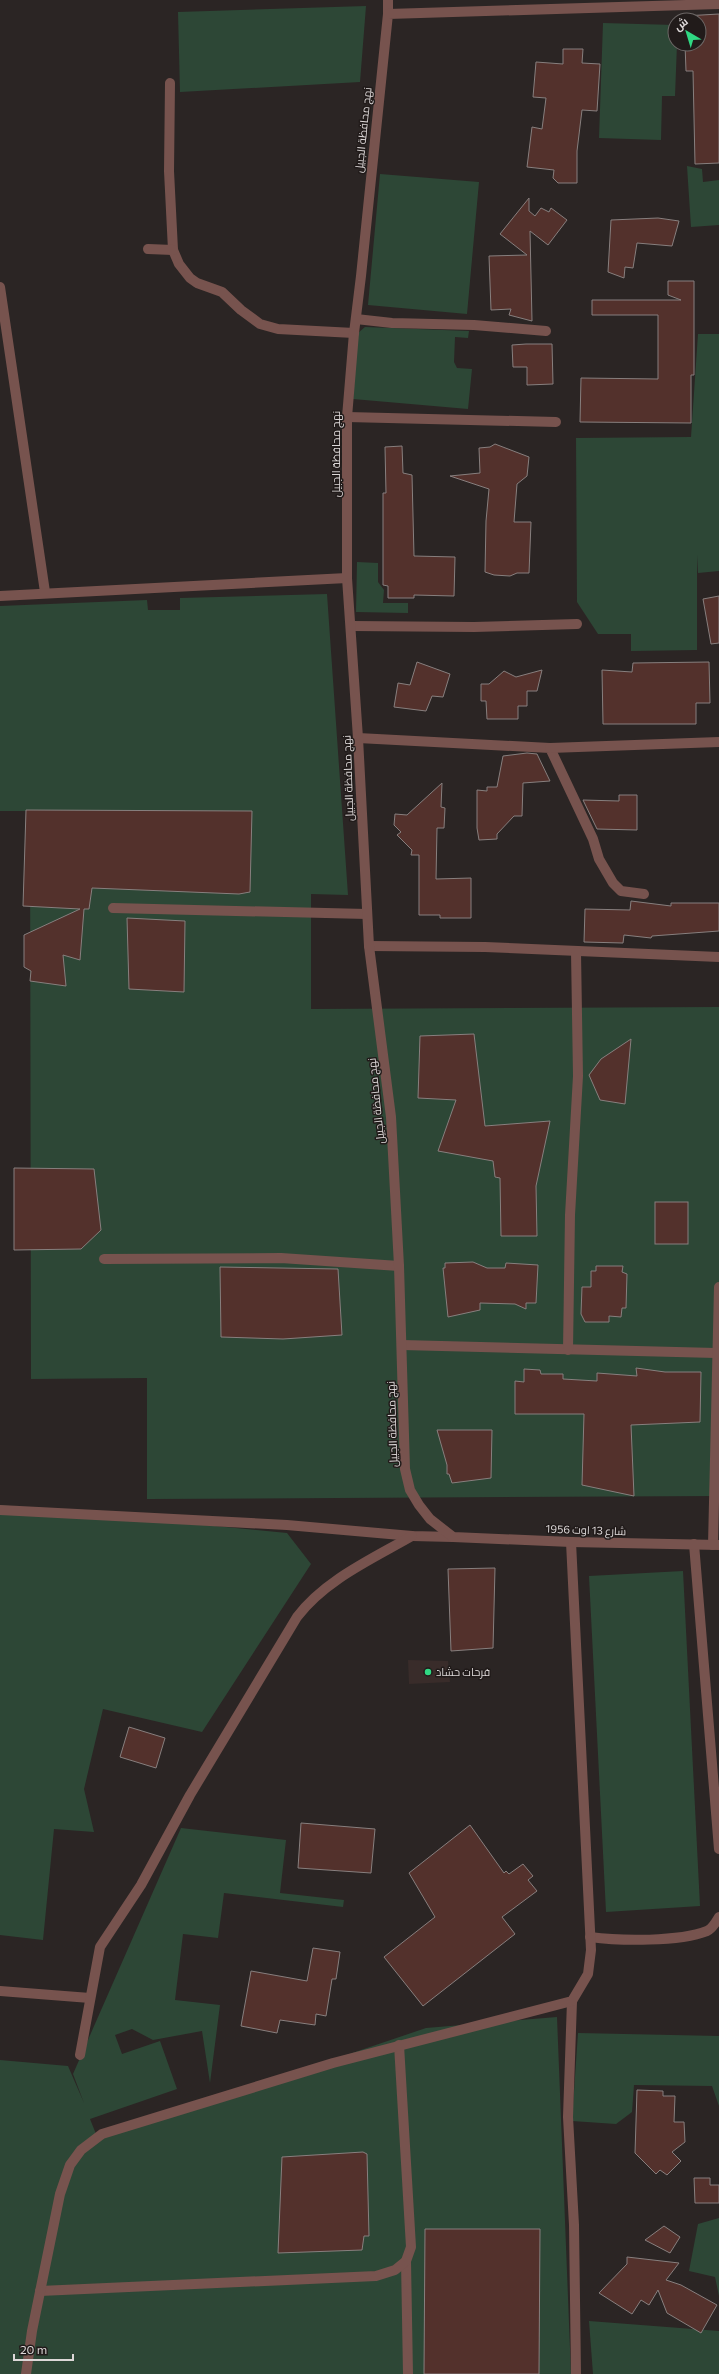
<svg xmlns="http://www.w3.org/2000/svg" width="719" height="2374" font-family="Commissioner,Cairo,sans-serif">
<rect width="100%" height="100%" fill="#2b2524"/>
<polygon fill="#392c2a" points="408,1660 448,1661 450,1682 409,1684"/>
<g fill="#2d4736">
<polygon points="366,6 360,82 180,92 178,12"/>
<polygon points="603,23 675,25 675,44 677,44 675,96 662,96 661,140 599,138"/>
<polygon points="687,166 702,169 703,182 719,180 719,225 691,227"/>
<polygon points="380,174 479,182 467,314 368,305"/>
<polygon points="365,327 469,331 468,338 455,337 454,362 457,368 472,369 468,409 353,399 358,333"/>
<polygon points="698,334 719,334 719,571 698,573 697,555 697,650 631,651 631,634 598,634 577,602 576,438 691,437"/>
<polygon points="357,562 378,563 378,582 384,590 383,603 408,603 408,613 356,612"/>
<polygon points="327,594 348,895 311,894 311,1009 719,1007 719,1496 147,1499 147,1378 31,1379 30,811 0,811 0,606 147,600 148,610 180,610 180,598"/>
<polygon points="0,1505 287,1533 311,1564 202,1732 103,1709 84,1789 94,1832 54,1829 43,1940 0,1935"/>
<polygon points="683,1571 700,1906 606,1912 589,1576"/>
<polygon points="181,1828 286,1840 280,1893 344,1900 343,1907 224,1893 218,1938 183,1934 175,2000 220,2005 210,2083 202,2031 153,2040 132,2029 115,2035 122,2054 160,2041 177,2089 90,2119 98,2139 426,2028 557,2017 571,2374 0,2374 0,2060 68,2066 84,2103 73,2074"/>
<polygon points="578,2033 719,2036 719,2106 712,2086 634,2085 632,2112 616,2124 572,2121"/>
<polygon points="719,2218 719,2296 715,2277 689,2271 698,2224"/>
<polygon points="589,2321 719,2331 719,2374 593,2374"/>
</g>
<g fill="#53312c" stroke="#877f7e">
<polygon points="719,14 719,163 695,164 693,71 686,71 685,44 699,44 699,20 684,20 684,16"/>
<polygon points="563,49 583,49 582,63 600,64 597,111 582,110 577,151 577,183 558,183 553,178 554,170 527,167 532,127 542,129 546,98 533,97 536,62 563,64"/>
<polygon points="529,198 529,211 535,216 541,208 549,212 551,208 567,220 548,245 530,231 532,321 509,315 511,309 491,310 489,256 527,255 500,234"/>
<polygon points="658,218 679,221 672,246 637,243 633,268 625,267 624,278 608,272 611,220"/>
<polygon points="668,281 694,281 694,375 691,375 691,423 580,422 581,378 658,379 658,315 592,315 592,300 681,300 668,295"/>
<polygon points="526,344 552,344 553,384 527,385 527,367 513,367 512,345"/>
<polygon points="495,444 529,457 527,476 517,484 514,522 531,522 529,573 517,573 510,576 494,575 485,572 486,521 489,489 450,476 480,473 479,448 490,447"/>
<polygon points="402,446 403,473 412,475 414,556 455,557 454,596 414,595 414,598 388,598 388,586 383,585 383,493 386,493 385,447"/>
<polygon points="719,596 719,643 711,644 703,599"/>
<polygon points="417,662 450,674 443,697 432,696 426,711 394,707 398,683 410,685"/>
<polygon points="709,662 710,703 696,703 696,724 603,724 602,670 632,672 633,663"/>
<polygon points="542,670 537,691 527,691 527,706 518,706 518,719 487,719 486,701 481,701 481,684 489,684 504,671 516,677"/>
<polygon points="527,753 537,754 550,781 523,783 522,816 514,816 497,834 497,839 479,840 477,828 477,790 487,791 487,787 497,787 503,756"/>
<polygon points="442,783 441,807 445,808 444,828 437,828 436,879 471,878 471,918 440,918 440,915 419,915 419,855 411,855 412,850 397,835 401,832 394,825 395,814 407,815"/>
<polygon points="619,795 637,795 637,830 597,829 583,800 619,801"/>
<polygon points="26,810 252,811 250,892 239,894 92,888 89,909 84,909 80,960 63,955 66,986 30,981 31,971 24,967 24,935 80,909 23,906"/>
<polygon points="631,901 671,906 671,903 719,903 719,931 652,936 651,938 624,935 623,943 584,942 585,909 630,910"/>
<polygon points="127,918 185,921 184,992 129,989"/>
<polygon points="474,1034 485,1126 550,1121 536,1186 537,1236 501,1236 500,1178 495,1177 493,1161 438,1151 456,1100 418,1098 420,1036"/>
<polygon points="631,1039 625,1104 600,1100 589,1075 601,1059"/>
<polygon points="14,1168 94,1169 101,1230 81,1249 14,1250"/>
<rect x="655" y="1202" width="33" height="42"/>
<polygon points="473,1262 487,1268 505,1268 506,1263 538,1265 536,1303 526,1303 526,1309 515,1304 480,1303 480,1310 448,1317 443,1268 445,1268 445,1263"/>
<polygon points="596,1266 623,1266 622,1272 627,1274 626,1308 622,1308 621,1317 609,1316 609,1322 585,1322 581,1314 582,1287 591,1287 591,1271 596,1271"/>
<polygon points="220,1267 338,1269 342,1335 283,1339 221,1337"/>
<polygon points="636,1368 665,1372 701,1372 700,1422 631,1425 634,1496 582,1485 584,1414 515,1414 515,1381 524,1382 524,1369 540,1370 541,1374 563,1374 563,1379 597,1381 597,1373 637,1376"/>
<polygon points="437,1430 492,1430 491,1478 452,1483 449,1474 447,1474 447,1465"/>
<polygon points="495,1568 493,1648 451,1651 448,1569"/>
<polygon points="129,1727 165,1738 156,1768 120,1757"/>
<polygon points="301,1823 375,1829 371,1873 298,1868"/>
<polygon points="470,1825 504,1873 506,1871 509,1874 523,1864 533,1876 528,1880 537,1891 502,1917 515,1934 423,2006 384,1957 435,1917 409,1873"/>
<polygon points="313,1948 340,1952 336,1979 332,1979 326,2016 316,2014 315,2025 280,2020 277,2033 241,2026 251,1971 307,1981"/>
<polygon points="637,2090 663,2091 663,2096 675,2096 674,2122 684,2122 685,2142 672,2152 681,2161 667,2175 660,2170 656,2174 635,2153"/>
<polygon points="363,2152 367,2154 369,2236 364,2236 362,2250 278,2253 282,2157"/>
<polygon points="694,2178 710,2178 710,2185 719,2185 719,2203 695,2203"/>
<polygon points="664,2226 680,2237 670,2253 645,2240"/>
<polygon points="425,2229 540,2229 539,2374 424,2374"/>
<polygon points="627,2257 679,2263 666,2280 681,2285 717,2305 701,2333 667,2313 658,2290 649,2305 641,2300 632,2314 599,2293 627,2264"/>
</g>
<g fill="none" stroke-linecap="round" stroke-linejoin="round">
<g stroke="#77534e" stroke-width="10">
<polyline points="0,287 45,592"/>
<polyline points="0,1991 90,1998"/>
</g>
<g stroke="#77534e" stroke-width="10">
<polyline points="388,14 388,0"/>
<polyline points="170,83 169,171 173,250 179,264 190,278 197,283 222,292 241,310 260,324 278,329 354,333"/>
<polyline points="148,249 173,250"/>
<polyline points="356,319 392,323 474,325 546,331"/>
<polyline points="347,417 556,422"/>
<polyline points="0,596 347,578"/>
<polyline points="352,626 474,627 577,624"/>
<polyline points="358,738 550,748 593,839 599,859 613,883 621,891 644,894"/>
<polyline points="550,748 719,742"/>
<polyline points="113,908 367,914"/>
<polyline points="369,946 485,947 719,957"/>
<polyline points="104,1259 281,1258 399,1266"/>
<polyline points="402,1345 716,1353"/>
<polyline points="568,1350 570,1215 578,1076 576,952"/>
<polyline points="0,1510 287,1525 412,1536 453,1537"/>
<polyline points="694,1544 719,1849"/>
<polyline points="713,1545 719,1287"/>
<path d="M590,1937C620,1941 679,1942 707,1931C712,1929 716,1922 719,1917"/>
<polyline points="572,2001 568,2117 574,2225 576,2374"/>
<path d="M80,2055L100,1947L141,1885L190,1795L297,1617C325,1580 372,1559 412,1536"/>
<polyline points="406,2261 408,2374"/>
<polyline points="40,2291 376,2276 395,2270 406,2261 411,2247 399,2045"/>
<polyline points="26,2374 32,2331 60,2194 70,2165 81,2150 102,2134 333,2063 572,2001 588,1974 591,1950 571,1542"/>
</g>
<polyline stroke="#77534e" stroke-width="10" points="719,4 388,14 361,276 354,333 347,417 347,578 358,738 369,946 391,1117 399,1266 405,1469 410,1490 419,1505 430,1519 453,1537 571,1542 719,1545"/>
</g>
<circle fill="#30d883" stroke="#211b1a" stroke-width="1.5" cx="428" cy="1672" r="4"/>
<g text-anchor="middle" stroke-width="3" stroke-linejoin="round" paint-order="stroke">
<g font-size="11" fill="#ddd8d8" stroke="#211b1a">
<text transform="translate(363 130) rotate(-84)" y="4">نهج محافظة الجبيل</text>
<text transform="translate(336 454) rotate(-90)" y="4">نهج محافظة الجبيل</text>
<text transform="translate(348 778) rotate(-92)" y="4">نهج محافظة الجبيل</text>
<text transform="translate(376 1101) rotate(-96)" y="4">نهج محافظة الجبيل</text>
<text transform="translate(392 1424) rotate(-92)" y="4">نهج محافظة الجبيل</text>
<text transform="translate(586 1530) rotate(2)" y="4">شارع 13 اوت 1956</text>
</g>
<g font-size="11" fill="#ddd8d8" stroke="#211b1a" text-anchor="start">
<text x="436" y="1676">فرحات حشاد</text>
</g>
</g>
<g transform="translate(687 32) rotate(322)"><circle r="19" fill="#211b1a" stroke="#6c6766"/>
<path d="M0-3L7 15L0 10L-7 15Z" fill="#30d883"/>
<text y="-6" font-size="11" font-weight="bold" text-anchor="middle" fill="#ddd8d8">ش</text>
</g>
<path d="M14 2354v6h59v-6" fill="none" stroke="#ddd8d8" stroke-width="2"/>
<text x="20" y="2354" font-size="12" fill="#ddd8d8" stroke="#211b1a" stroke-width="3" paint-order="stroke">20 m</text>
</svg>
